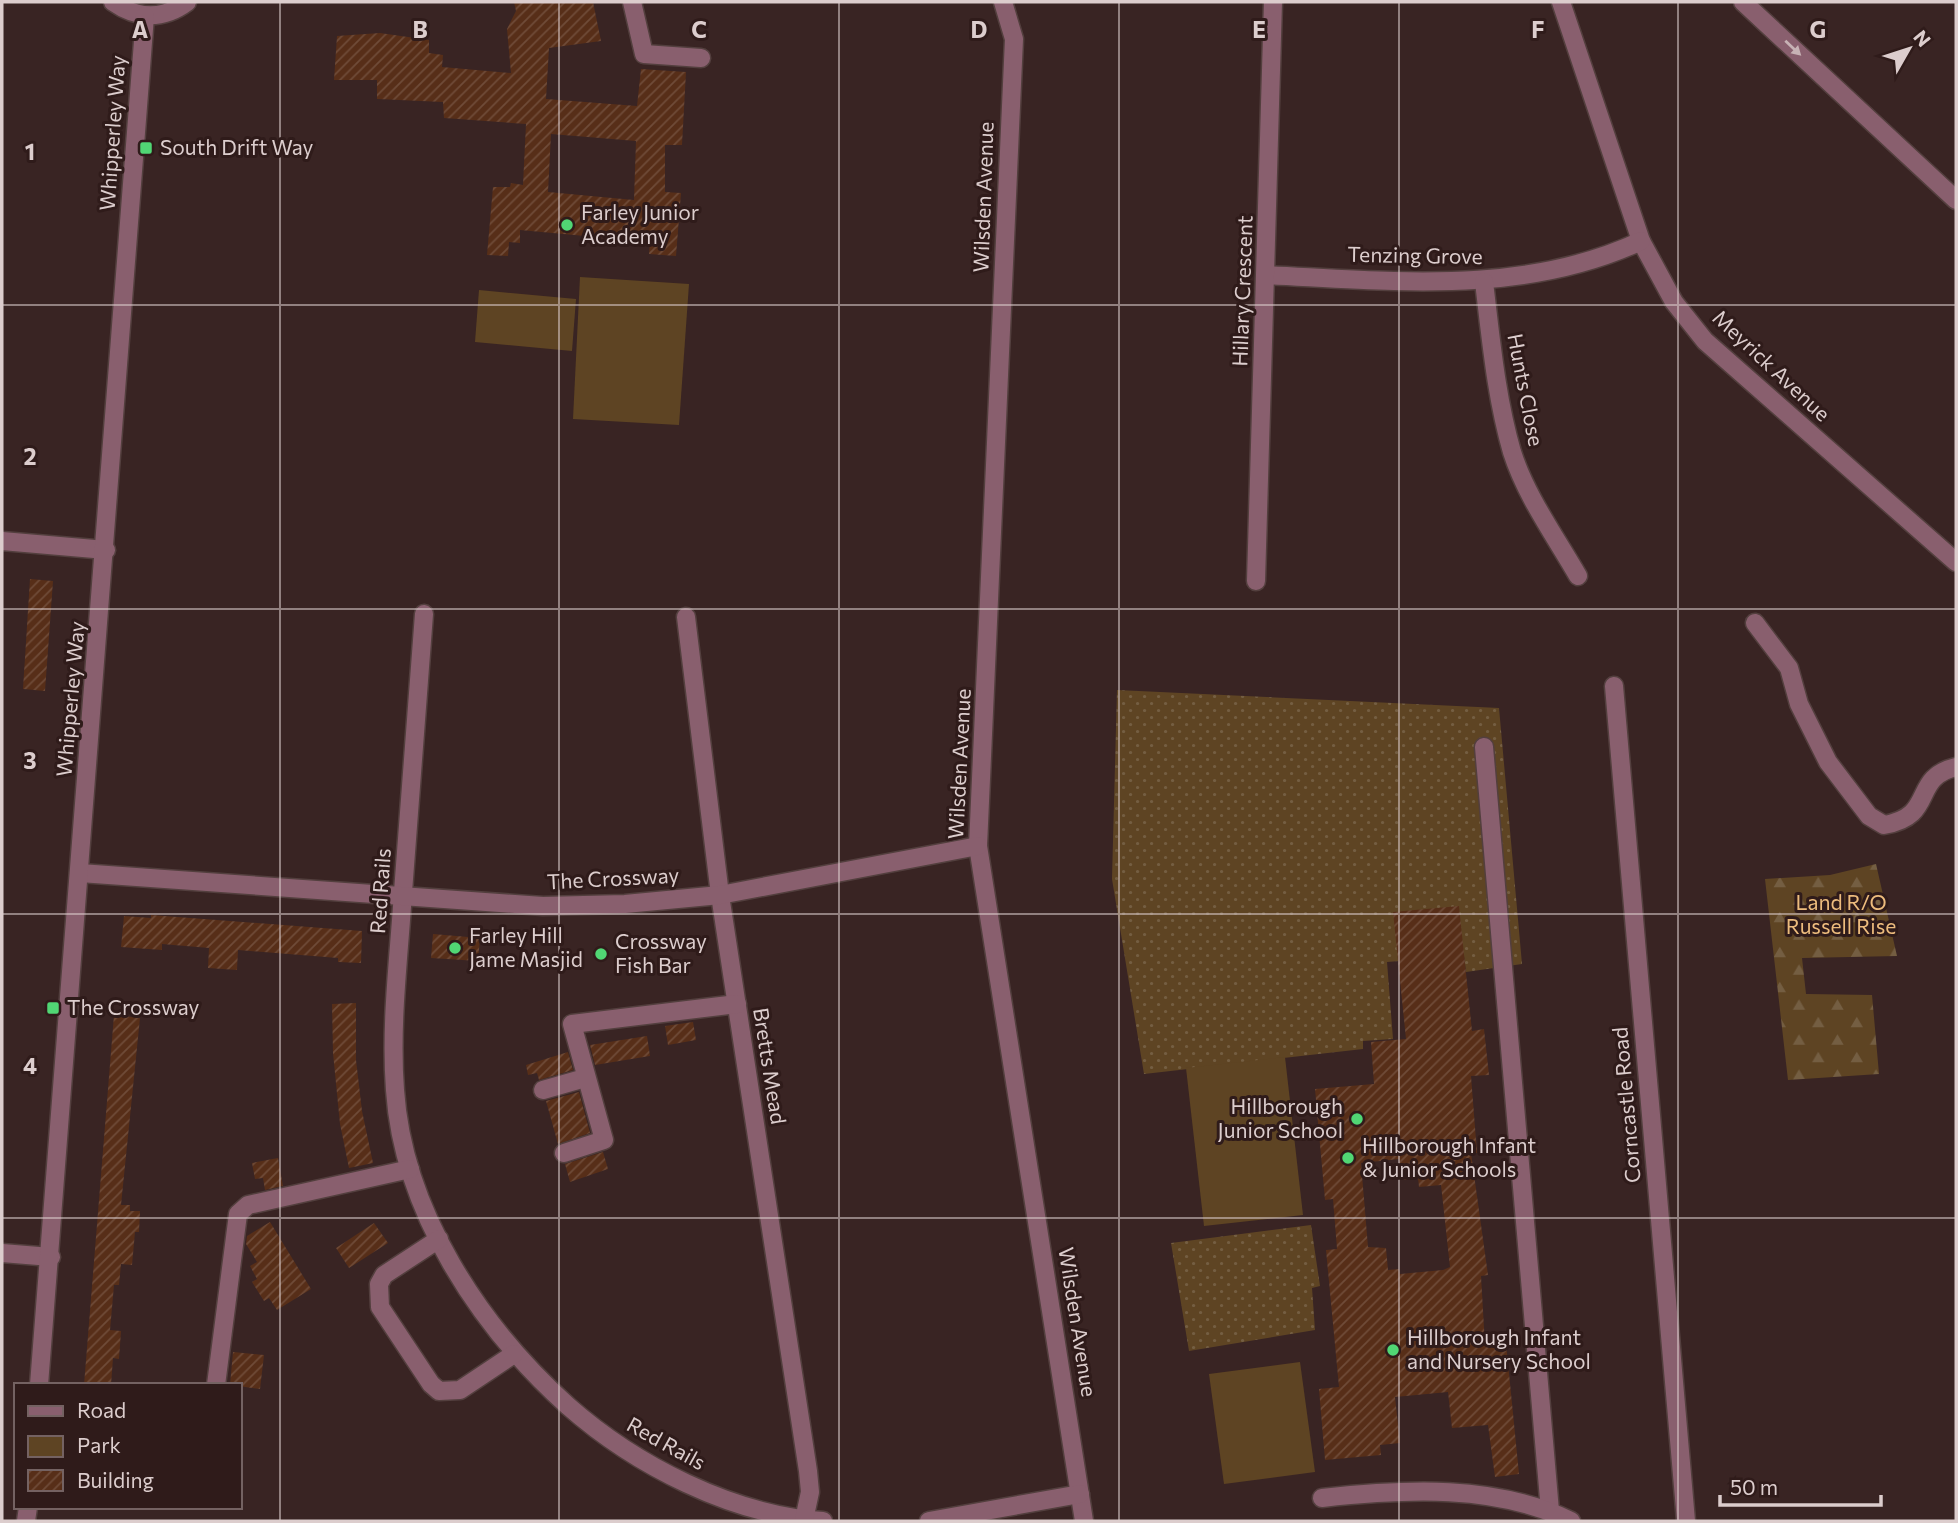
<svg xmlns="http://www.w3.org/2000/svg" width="1958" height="1523" font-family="Commissioner,sans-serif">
<defs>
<pattern id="green-dots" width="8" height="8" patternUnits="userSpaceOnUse" patternTransform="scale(1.75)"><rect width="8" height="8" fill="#5e4423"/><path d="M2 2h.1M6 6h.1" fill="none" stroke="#745e42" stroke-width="1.8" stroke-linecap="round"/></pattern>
<pattern id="forest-firs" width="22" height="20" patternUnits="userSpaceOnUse" patternTransform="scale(1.75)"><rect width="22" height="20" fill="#5e4423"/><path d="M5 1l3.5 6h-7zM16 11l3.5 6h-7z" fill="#745e42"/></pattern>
<pattern id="building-hatch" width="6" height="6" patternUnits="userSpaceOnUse" patternTransform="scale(1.75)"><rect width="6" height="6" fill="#572e18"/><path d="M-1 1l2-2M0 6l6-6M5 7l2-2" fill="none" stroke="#6f4b38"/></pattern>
</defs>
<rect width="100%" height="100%" fill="#392423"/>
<g fill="url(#green-dots)">
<polygon points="1117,690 1499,708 1522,964 1466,972 1464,956 1387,962 1393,1039 1363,1041 1363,1049 1144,1074 1112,879"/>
<polygon points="1311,1225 1320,1286 1312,1288 1315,1330 1189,1351 1171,1243"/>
</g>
<polygon fill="url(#forest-firs)" points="1876,864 1897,956 1802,958 1806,994 1872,995 1879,1074 1788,1080 1765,879 1830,875"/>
<g fill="#5e4423">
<polygon points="580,277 689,284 679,425 573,419"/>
<polygon points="479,290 576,299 572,351 475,342"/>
<polygon points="1285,1057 1303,1215 1204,1226 1186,1068"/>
<polygon points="1300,1362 1315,1472 1224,1484 1209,1374"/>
</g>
<g fill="url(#building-hatch)" fill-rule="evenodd">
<path d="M514,2H593L601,41L549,48L546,99L637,106L641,69L686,72L682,145H665V192L681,193L676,256L649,254L650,242L520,230V243L509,242L508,256L487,255L493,187H510L511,183L523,185L526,124L444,118L443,102L377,99V80H334L337,36L380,33L429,40V53L443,55L442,67L511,73L507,29L516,11ZM551,134L636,141L634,200L548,192Z"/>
<polygon points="30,579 53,581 45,691 23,689"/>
<path d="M1459,906L1472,1031L1484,1029L1489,1075L1471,1076L1477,1153H1471L1488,1275L1481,1276L1485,1345L1506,1343L1519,1474L1495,1477L1488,1425L1452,1428L1448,1392L1395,1397L1400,1443L1380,1445L1381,1455L1325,1460L1319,1389L1339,1387L1326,1250L1337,1249L1333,1199L1325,1200L1315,1089L1374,1084L1371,1042L1406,1039L1393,912ZM1399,1159L1401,1180L1418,1178L1419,1187L1441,1185L1450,1267L1443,1270L1400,1274L1399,1269L1388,1270L1386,1248L1368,1247L1361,1163Z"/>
<polygon points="151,915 362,931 361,963 338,962 338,958 238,950 237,970 208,968 209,948 162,944 162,950 121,947 124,916 151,918"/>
<polygon points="433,934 480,938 478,961 431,958"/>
<polygon points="356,1003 356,1060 362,1111 373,1163 349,1168 340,1124 333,1053 332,1004"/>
<polygon points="114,1015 140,1018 121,1205 130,1205 130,1211 140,1211 139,1232 135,1232 132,1265 121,1264 119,1285 114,1285 110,1330 121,1331 119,1359 113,1358 111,1385 84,1385"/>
<polygon points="693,1022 696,1040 668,1045 665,1026"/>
<polygon points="647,1036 650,1056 595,1065 590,1045"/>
<polygon points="568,1052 573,1070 539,1080 537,1073 528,1075 526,1065"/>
<polygon points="579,1092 590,1133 558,1144 546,1101"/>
<polygon points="603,1152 608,1169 570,1182 565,1164"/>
<polygon points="278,1158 283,1186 265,1190 263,1178 255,1179 252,1163"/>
<polygon points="270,1222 311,1289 277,1310 269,1298 264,1301 252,1282 257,1279 250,1266 257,1262 246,1244 247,1236"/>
<polygon points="374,1223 388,1243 349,1268 336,1248"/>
<polygon points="233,1352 264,1355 260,1389 230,1385"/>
</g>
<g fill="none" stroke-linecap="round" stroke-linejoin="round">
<g stroke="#533f3e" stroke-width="21">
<g id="minor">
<path d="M113,2C137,19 163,20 187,2"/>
<polyline points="632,2 644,54 701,58"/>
<polyline points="1003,2 1014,39 978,846 1084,1521"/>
<polyline points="1561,2 1641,241 1674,302 1705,341 1956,562"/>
<polyline points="1743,2 1956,200"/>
<path d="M1266,275C1393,281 1523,296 1641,241"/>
<path d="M1484,282C1491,339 1496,397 1512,452C1526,496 1555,536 1578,576"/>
<polyline points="2,541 106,550"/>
<polyline points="1256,581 1273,2"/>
<path d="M424,614C417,707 410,799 403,892C399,957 390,1024 395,1090C403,1211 480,1327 568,1406C635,1465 732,1515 823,1521"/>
<polyline points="686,617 720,895 808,1471 810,1492 804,1520"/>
<path d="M1755,623L1789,668L1799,704L1828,762L1869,816L1884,825C1937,816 1910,778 1956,767"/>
<polyline points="1614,686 1686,1521"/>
<polyline points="1484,747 1550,1511"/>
<polyline points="80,873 543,906 625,904 720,895 978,846"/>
<polyline points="543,1090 585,1078"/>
<polyline points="564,1153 604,1140 572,1024 737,1004"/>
<polyline points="439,1239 384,1275 379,1284 380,1307 431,1384 439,1391 460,1390 514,1354"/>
<polyline points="2,1253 51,1257"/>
<polyline points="39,1385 145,16"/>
<polyline points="216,1385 238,1214 248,1205 410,1169"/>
<path d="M1322,1498C1405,1489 1495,1484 1571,1521"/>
<polyline points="26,1521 28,1507"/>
<polyline points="929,1521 1080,1494"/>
</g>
</g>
<use href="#minor" stroke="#895f6e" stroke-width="18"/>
</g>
<defs><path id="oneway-solid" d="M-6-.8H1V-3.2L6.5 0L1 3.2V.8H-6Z" transform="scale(1.75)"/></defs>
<use fill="#c7b2b5" href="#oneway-solid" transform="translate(1793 48) rotate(43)"/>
<path fill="none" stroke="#dccdcd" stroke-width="2" stroke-opacity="0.55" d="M280,2V1521M559,2V1521M839,2V1521M1119,2V1521M1399,2V1521M1678,2V1521M2,305H1956M2,609H1956M2,914H1956M2,1218H1956"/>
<g fill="#51d674" stroke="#2f1b1a" stroke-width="2.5">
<rect x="139" y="141" width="14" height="14" rx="3.5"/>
<circle cx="567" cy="225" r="7"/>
<circle cx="455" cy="948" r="7"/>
<circle cx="601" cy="954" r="7"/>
<rect x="46" y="1001" width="14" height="14" rx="3.5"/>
<circle cx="1357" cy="1119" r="7"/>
<circle cx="1348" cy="1158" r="7"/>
<circle cx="1393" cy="1350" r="7"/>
</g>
<g text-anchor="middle" stroke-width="6" stroke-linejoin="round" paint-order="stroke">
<g font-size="21" fill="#dccdcd" stroke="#2f1b1a">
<text transform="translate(113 133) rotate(-86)" y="7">Whipperley Way</text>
<text transform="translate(984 197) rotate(-88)" y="7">Wilsden Avenue</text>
<text transform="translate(1415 256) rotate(1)" y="7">Tenzing Grove</text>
<text transform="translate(1243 291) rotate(-88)" y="7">Hillary Crescent</text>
<text transform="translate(1771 366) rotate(43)" y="7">Meyrick Avenue</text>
<text transform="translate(1525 390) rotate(79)" y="7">Hunts Close</text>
<text transform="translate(71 699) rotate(-85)" y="7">Whipperley Way</text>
<text transform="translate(960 764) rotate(-87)" y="7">Wilsden Avenue</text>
<text transform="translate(613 879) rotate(-3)" y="7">The Crossway</text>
<text transform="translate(381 891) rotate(-86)" y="7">Red Rails</text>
<text transform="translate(769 1066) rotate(81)" y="7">Bretts Mead</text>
<text transform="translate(1627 1105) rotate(-95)" y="7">Corncastle Road</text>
<text transform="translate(1077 1322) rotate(81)" y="7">Wilsden Avenue</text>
<text transform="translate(666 1444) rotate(29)" y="7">Red Rails</text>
</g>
<g font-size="21" fill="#dccdcd" stroke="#2f1b1a" text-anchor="start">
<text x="160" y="155">South Drift Way</text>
<text x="581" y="220">Farley Junior<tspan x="581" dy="24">Academy</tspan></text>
<text x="469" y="943">Farley Hill<tspan x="469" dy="24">Jame Masjid</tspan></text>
<text x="615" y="949">Crossway<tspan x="615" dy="24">Fish Bar</tspan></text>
<text x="67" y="1015">The Crossway</text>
<text x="1343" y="1114" text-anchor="end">Hillborough<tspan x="1343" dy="24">Junior School</tspan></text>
<text x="1362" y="1153">Hillborough Infant<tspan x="1362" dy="24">&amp; Junior Schools</tspan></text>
<text x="1407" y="1345">Hillborough Infant<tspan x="1407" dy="24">and Nursery School</tspan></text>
</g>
<g font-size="21" fill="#edbc7d" stroke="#2f1b1a">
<text x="1841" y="910">Land R/O<tspan x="1841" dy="24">Russell Rise</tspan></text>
</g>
</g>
<g font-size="23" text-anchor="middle" font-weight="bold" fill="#dccdcd" stroke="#2f1b1a" stroke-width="6" stroke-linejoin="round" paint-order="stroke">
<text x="140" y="38">A</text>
<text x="420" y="38">B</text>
<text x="699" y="38">C</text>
<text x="979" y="38">D</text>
<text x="1259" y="38">E</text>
<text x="1538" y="38">F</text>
<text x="1818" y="38">G</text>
<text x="30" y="160">1</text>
<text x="30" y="465">2</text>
<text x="30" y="769">3</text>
<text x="30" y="1074">4</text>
</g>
<rect width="1958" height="1523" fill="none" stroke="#dccdcd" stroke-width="7"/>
<rect x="14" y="1383" width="228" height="126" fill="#2f1b1a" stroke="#746262" stroke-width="2"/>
<rect x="28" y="1406" width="35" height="10" fill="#895f6e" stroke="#746262" stroke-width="2"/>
<text x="77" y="1418" font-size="21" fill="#dccdcd">Road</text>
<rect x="28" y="1436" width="35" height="21" fill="#5e4423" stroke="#746262" stroke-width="2"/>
<text x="77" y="1453" font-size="21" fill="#dccdcd">Park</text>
<rect x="28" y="1470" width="35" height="21" fill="url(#building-hatch)" stroke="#746262" stroke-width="2"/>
<text x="77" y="1488" font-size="21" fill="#dccdcd">Building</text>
<g transform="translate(1909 49) rotate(51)" stroke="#2f1b1a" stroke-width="5" paint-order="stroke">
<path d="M0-5L12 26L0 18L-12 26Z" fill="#dccdcd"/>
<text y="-10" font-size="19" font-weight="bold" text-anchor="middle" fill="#dccdcd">N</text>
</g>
<path d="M1720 1495v10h161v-10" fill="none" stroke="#dccdcd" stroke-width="3.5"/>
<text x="1730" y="1495" font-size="21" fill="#dccdcd" stroke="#2f1b1a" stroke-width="5" paint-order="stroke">50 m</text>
</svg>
